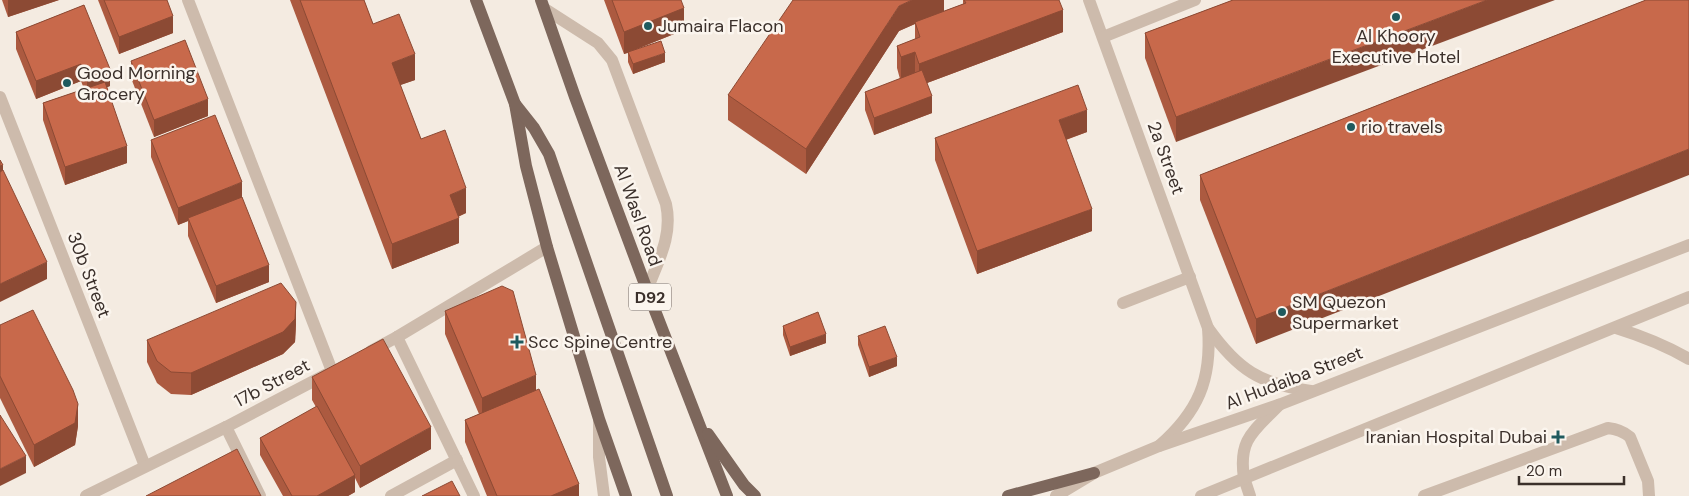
<svg xmlns="http://www.w3.org/2000/svg" width="1689" height="496" font-family="'DM Sans',sans-serif">
<rect width="100%" height="100%" fill="#f4ebe1"/>
<g fill="none" stroke-linecap="round" stroke-linejoin="round">
<g stroke="#cdbbac" stroke-width="12">
<polyline points="188,0 332,371"/>
<path d="M545,9L598,43L612,60L666,204C673,236 658,261 647,290"/>
<polyline points="1123,303 1190,277"/>
<polyline points="397,337 474,496"/>
<polyline points="226,427 260,496"/>
<polyline points="1244,478 1250,496"/>
<polyline points="391,496 457,460"/>
<path d="M1424,496L1608,428C1617,429 1623,431 1630,437L1648,481L1649,496"/>
</g>
<g stroke="#cdbbac" stroke-width="12">
<path d="M1089,0L1208,328C1238,370 1260,384 1311,391"/>
<polyline points="1103,37 1195,0"/>
<polyline points="0,97 145,466"/>
<path d="M1616,328C1642,336 1665,345 1689,359"/>
<polyline points="371,351 397,337 547,247"/>
<polyline points="599,422 599,457 604,496"/>
<path d="M1159,446C1198,412 1212,380 1208,328"/>
<polyline points="86,496 226,427 327,374"/>
</g>
<g stroke="#cdbbac" stroke-width="12">
<path d="M1244,478C1238,439 1254,431 1279,405"/>
<polyline points="1056,496 1094,473 1159,446 1281,404 1689,245"/>
<polyline points="1201,496 1689,297"/>
</g>
<g stroke="#7d675c" stroke-width="12">
<polyline points="476,0 515,104 526,166 547,247 599,419 626,496"/>
<polyline points="541,0 575,97 647,290 727,496"/>
<polyline points="515,104 534,128 549,154 667,496"/>
<polyline points="708,434 744,485 755,496"/>
<polyline points="1008,496 1094,473"/>
</g>
</g>
<g fill="#ac5a40">
<polygon points="2,0 59,0 8,17"/>
<polygon points="98,0 167,0 173,33 119,54"/>
<polygon points="290,0 364,0 373,24 415,80 400,85 421,139 466,213 458,217 459,243 392,269"/>
<polygon points="604,0 681,0 684,30 637,49 665,62 633,74 628,62 628,53 624,54"/>
<polygon points="944,0 944,11 936,14 963,4 963,0 1059,0 1063,32 927,83 932,113 874,135 865,110 865,92 900,79 897,68 897,46 915,39 915,24 899,31 806,174 728,120 728,95"/>
<polygon points="1233,0 1176,142 1145,58 1145,33"/>
<polygon points="1646,0 1256,344 1200,200 1200,175"/>
<polygon points="84,5 110,86 107,87 127,163 65,185 43,120 43,103 84,89 81,81 36,99 16,49 16,32"/>
<polygon points="131,61 208,116 154,137 131,78"/>
<polygon points="1087,132 1066,140 1092,231 977,274 935,160 935,138"/>
<polygon points="151,140 242,197 269,282 216,303 188,236 188,221 178,225 151,157"/>
<polygon points="445,311 536,390 579,496 487,496 465,442 465,420 479,414 445,334"/>
<polygon points="296,324 295,342 283,354 191,395 171,394 157,383 147,362 147,340"/>
<polygon points="0,325 78,426 75,445 34,467 0,398"/>
<polygon points="783,326 826,343 790,356 783,335"/>
<polygon points="858,336 897,366 869,377 858,345"/>
<polygon points="312,377 431,449 360,488 355,478 355,492 348,496 283,496 260,455 260,438 316,407 312,400"/>
</g>
<g fill="#8c4a34">
<polygon points="8,0 59,0 8,17"/>
<polygon points="912,0 944,0 944,11 899,31 806,174 806,149 899,6"/>
<polygon points="1487,0 1555,0 1176,142 1176,117"/>
<polygon points="684,8 684,30 624,54 624,32"/>
<polygon points="1063,10 1063,32 919,86 919,64"/>
<polygon points="173,16 173,33 119,54 119,37"/>
<polygon points="915,52 915,75 901,80 901,57"/>
<polygon points="665,53 665,62 633,74 633,64"/>
<polygon points="415,54 415,80 392,88 392,63"/>
<polygon points="81,64 81,81 36,99 36,81"/>
<polygon points="110,69 110,86 87,95 87,78"/>
<polygon points="932,96 932,113 874,135 874,118"/>
<polygon points="208,99 208,116 154,137 154,120"/>
<polygon points="1087,110 1087,132 1059,142 1059,120"/>
<polygon points="127,146 127,163 65,185 65,167"/>
<polygon points="1689,149 1689,175 1256,344 1256,319"/>
<polygon points="3,165 3,187 0,189 0,166"/>
<polygon points="242,182 242,199 188,218 188,221 178,225 178,208"/>
<polygon points="466,188 466,213 450,220 450,195"/>
<polygon points="1092,209 1092,231 977,274 977,251"/>
<polygon points="459,218 459,243 392,269 392,244"/>
<polygon points="47,262 47,279 0,302 0,284"/>
<polygon points="269,265 269,282 216,303 216,286"/>
<polygon points="296,302 296,324 295,342 283,354 191,395 191,373"/>
<polygon points="826,334 826,343 790,356 790,347"/>
<polygon points="897,357 897,366 869,377 869,367"/>
<polygon points="536,375 536,398 482,420 482,398"/>
<polygon points="78,404 78,426 75,445 34,467 34,445"/>
<polygon points="431,427 431,449 360,488 360,466"/>
<polygon points="26,456 26,473 0,486 0,469"/>
<polygon points="355,475 355,492 348,496 317,496"/>
<polygon points="579,484 579,496 551,496"/>
</g>
<g fill="#c8694b" stroke="#8c4a34">
<polygon points="104,0 167,0 173,16 119,37"/>
<polygon points="300,0 364,0 373,24 399,14 415,54 392,63 421,139 445,130 466,188 450,195 459,218 392,244"/>
<polygon points="612,0 681,0 684,8 624,32"/>
<polygon points="793,0 912,0 899,6 806,149 728,95"/>
<polygon points="964,0 1059,0 1063,10 919,64 915,52 901,57 897,46 920,37 915,22 966,3"/>
<polygon points="1233,0 1487,0 1176,117 1145,33"/>
<polygon points="1646,0 1689,0 1689,149 1256,319 1200,175"/>
<polygon points="84,5 110,69 87,78 81,64 36,81 16,32"/>
<polygon points="185,40 208,99 154,120 131,61"/>
<polygon points="661,41 665,53 633,64 628,52"/>
<polygon points="922,70 932,96 874,118 865,92"/>
<polygon points="105,82 127,146 65,167 43,103"/>
<polygon points="1078,85 1087,110 1059,120 1092,209 977,251 935,138"/>
<polygon points="215,115 242,182 178,208 151,140"/>
<polygon points="0,160 3,165 0,166"/>
<polygon points="3,170 47,262 0,284 0,172"/>
<polygon points="242,197 269,265 216,286 188,218"/>
<polygon points="281,283 296,302 295,319 283,332 191,373 171,372 157,361 147,340"/>
<polygon points="502,286 513,291 536,375 482,398 445,311"/>
<polygon points="33,310 73,390 78,404 75,423 34,445 0,376 0,325"/>
<polygon points="818,312 826,334 790,347 783,326"/>
<polygon points="885,326 897,357 869,367 858,336"/>
<polygon points="383,339 431,427 360,466 312,377"/>
<polygon points="539,389 579,484 551,496 497,496 465,420"/>
<polygon points="317,406 355,475 317,496 292,496 260,438"/>
<polygon points="0,415 26,456 0,469"/>
<polygon points="237,449 261,496 146,496"/>
<polygon points="452,481 460,496 422,496"/>
</g>
<g fill="#1f5a5e" stroke="#fbf5ee" stroke-width="2">
<circle cx="1396" cy="17" r="5"/>
<circle cx="648" cy="26" r="5"/>
<circle cx="67" cy="83" r="5"/>
<circle cx="1351" cy="127" r="5"/>
<circle cx="1282" cy="312" r="5"/>
<path d="M514.5 334.5h5v5h5v5h-5v5h-5v-5h-5v-5h5z"/>
<path d="M1555.5 429.5h5v5h5v5h-5v5h-5v-5h-5v-5h5z"/>
</g>
<g text-anchor="middle" stroke-width="5" stroke-linejoin="round" paint-order="stroke">
<rect fill="#fbf5ee" stroke="#756b66" stroke-width="1" x="629" y="283.5" width="42" height="27" rx="4"/>
<g font-size="16" font-weight="bold" fill="#3b302b">
<text x="650" y="303">D92</text>
</g>
<g font-size="18" fill="#3b302b" stroke="#fbf5ee" text-anchor="start">
<text x="658" y="32">Jumaira Flacon</text>
<text x="1396" y="42" text-anchor="middle">Al Khoory<tspan x="1396" dy="21">Executive Hotel</tspan></text>
<text x="77" y="79">Good Morning<tspan x="77" dy="21">Grocery</tspan></text>
<text x="1361" y="133">rio travels</text>
<text x="1292" y="308">SM Quezon<tspan x="1292" dy="21">Supermarket</tspan></text>
<text x="528" y="348">Scc Spine Centre</text>
<text x="1547" y="443" text-anchor="end">Iranian Hospital Dubai</text>
</g>
<g font-size="18" fill="#3b302b" stroke="#fbf5ee">
<text transform="translate(1166 158) rotate(70)" y="6">2a Street</text>
<text transform="translate(638 215) rotate(70)" y="6">Al Wasl Road</text>
<text transform="translate(89 275) rotate(69)" y="6">30b Street</text>
<text transform="translate(1294 378) rotate(-21)" y="6">Al Hudaiba Street</text>
<text transform="translate(272 383) rotate(-28)" y="6">17b Street</text>
</g>
</g>
<path d="M1519 476v8h105v-8" fill="none" stroke="#3b302b" stroke-width="2.5"/>
<text x="1526" y="476" font-size="15" fill="#3b302b" stroke="#fbf5ee" stroke-width="4" paint-order="stroke">20 m</text>
</svg>
